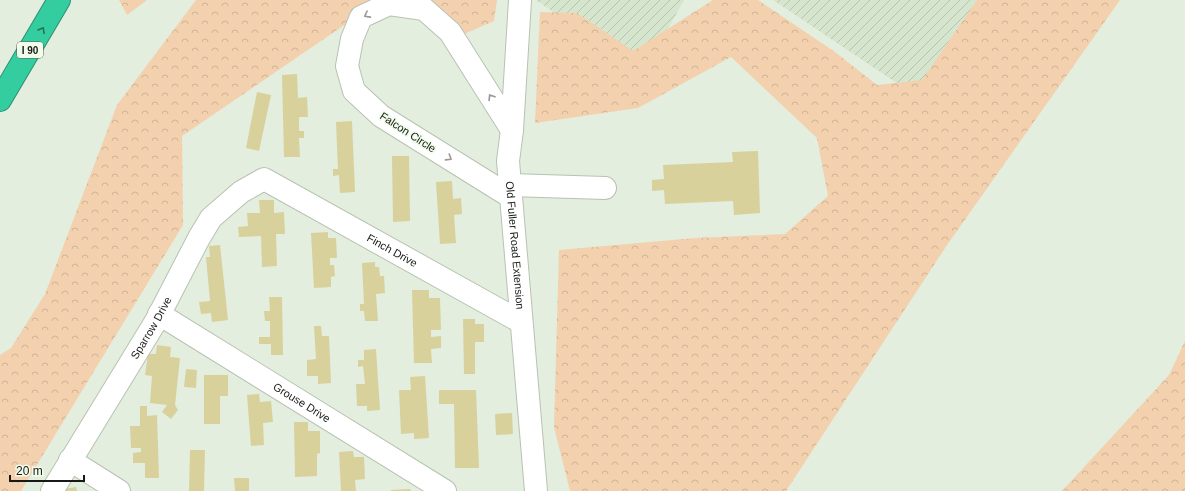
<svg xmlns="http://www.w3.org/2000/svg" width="1185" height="491" font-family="Helvetica,sans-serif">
<defs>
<pattern id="industrial-furrows" width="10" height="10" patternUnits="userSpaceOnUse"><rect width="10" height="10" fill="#d6e5ce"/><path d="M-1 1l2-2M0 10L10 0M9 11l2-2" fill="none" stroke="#b7c4b0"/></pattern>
<pattern id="forest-crowns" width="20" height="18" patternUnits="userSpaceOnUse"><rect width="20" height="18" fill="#f3d1ae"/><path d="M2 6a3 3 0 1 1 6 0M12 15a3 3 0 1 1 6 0" fill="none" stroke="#d0b395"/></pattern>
</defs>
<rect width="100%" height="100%" fill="#e3eede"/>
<g fill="url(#industrial-furrows)">
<polygon points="536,0 684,0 643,74"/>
<polygon points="773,0 996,0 928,104"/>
</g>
<g fill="url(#forest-crowns)">
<polygon points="119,0 147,0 127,15"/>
<polygon points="196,0 381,0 182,136 183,225 21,491 0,491 0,355 11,348 45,294 117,105"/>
<polygon points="413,0 497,0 494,21 462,35 445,11"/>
<polygon points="713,0 758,0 835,52 877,85 922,80 977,0 1120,0 947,245 786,491 570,491 554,427 559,250 695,238 785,234 828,196 817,138 731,57 638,108 535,123 540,12 577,13 633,51"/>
<polygon points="1185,341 1185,491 1062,491 1169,375"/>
</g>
<g fill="#d8d19c">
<polygon points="297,74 298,98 307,97 308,117 299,117 299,131 304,131 304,138 299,138 300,157 284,157 282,75"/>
<polygon points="257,92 271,95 259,151 246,148"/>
<polygon points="352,121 355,192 340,193 339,175 333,176 333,169 338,169 336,122"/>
<polygon points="758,151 760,213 734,215 733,201 665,204 664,190 652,191 652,180 664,179 663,165 733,162 732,152"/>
<polygon points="392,156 409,156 410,221 393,222"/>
<polygon points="452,181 453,199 461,198 462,214 454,215 456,243 440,244 436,182"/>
<polygon points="259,200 274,200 274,213 284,212 285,234 276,234 277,266 262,267 261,236 239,237 238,227 248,226 247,213 260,213"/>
<polygon points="328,232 328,238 336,238 337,258 330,258 330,265 334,265 335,276 331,277 331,287 314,288 311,233"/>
<polygon points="220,245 228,320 212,322 211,313 201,314 199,302 210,301 206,257 210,257 209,246"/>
<polygon points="375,262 375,267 379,267 380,276 384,276 385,293 376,294 378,321 365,321 364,311 360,311 360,304 364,304 362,263"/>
<polygon points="412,290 429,290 429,298 440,298 441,330 431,330 431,337 441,336 441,348 431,349 432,363 414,363"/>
<polygon points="269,297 282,297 283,355 271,355 271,344 259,344 259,337 270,337 270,321 265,321 264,311 270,311"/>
<polygon points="463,319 475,319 475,324 484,324 484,342 475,342 475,374 464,374"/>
<polygon points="314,326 321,326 322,336 329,336 331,383 318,384 318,376 307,376 307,360 316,359"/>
<polygon points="157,345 171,347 170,357 180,358 175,405 178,410 171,419 162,412 167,405 150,403 152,376 145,375 148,354 156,354"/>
<polygon points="376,349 380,410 367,411 367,406 357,406 356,384 365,384 363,366 358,367 358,360 364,360 364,350"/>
<polygon points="186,369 197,370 196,388 184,387"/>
<polygon points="204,375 228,375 228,396 220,396 220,424 204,424"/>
<polygon points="425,376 429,438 414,439 414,433 401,434 399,390 411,390 410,377"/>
<polygon points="439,390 476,390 479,468 455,468 454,404 439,404"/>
<polygon points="259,394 260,402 271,401 273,422 263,423 264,445 251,446 247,395"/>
<polygon points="140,406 147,406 147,416 157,415 159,478 145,478 145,463 133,463 133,453 141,452 141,448 131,448 130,426 140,426"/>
<polygon points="512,413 513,434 496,435 495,414"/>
<polygon points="294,422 308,422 308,431 320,431 320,453 317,454 317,476 295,477"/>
<polygon points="190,450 205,450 204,491 189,491"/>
<polygon points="353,451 354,457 364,457 365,479 355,480 356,491 341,491 339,452"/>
<polygon points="234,478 249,478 249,491 235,491"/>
<polygon points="76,487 77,491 64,491 64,489"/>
<polygon points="410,489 411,491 391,491 391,490"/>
</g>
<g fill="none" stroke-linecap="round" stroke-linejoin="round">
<g stroke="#b8c2b2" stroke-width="24">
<g id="minor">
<path id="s1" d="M520,0L512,130L508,161L536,491"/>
<polyline points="510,185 605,188"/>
<polyline points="511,197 381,116 354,91 347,66 352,39 361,17 389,4 424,9 450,32 512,130"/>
<path id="s2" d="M159,314L445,491"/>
<polyline points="70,460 119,491"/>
<path id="s3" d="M52,491L156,321L199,238L211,218L241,192L264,179L521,322"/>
</g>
</g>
<g stroke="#2a8e6f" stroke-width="24">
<polyline id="highway" points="0,100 59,0"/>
</g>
<use href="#minor" stroke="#fff" stroke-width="22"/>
<use href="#highway" stroke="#34cda0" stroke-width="22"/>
</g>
<defs><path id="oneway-chevron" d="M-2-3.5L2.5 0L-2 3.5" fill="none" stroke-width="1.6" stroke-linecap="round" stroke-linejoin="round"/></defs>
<g stroke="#969895">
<use href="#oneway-chevron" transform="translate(367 15) rotate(152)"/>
<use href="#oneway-chevron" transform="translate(491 97) rotate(-122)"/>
<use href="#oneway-chevron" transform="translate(449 158) rotate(32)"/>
</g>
<use stroke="#25735a" href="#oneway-chevron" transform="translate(42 30) rotate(-60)"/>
<g text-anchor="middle" stroke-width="3.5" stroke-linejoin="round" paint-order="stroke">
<rect fill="#f1fceb" stroke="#585d54" stroke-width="1" x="17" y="42" width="26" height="16" rx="3"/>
<g font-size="10" font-weight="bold" fill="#161914">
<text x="30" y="54">I 90</text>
</g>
<g font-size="11" fill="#161914" stroke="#f1fceb">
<text transform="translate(408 132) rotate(33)" y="4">Falcon Circle</text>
<text dy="4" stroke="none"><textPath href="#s1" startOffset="246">Old Fuller Road Extension</textPath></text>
<text dy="4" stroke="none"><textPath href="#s3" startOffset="529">Finch Drive</textPath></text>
<text dy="4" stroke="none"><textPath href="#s3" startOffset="191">Sparrow Drive</textPath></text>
<text dy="4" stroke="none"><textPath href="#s2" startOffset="168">Grouse Drive</textPath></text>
</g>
</g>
<path d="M10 475v6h74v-6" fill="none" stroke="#161914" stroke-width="2"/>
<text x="16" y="475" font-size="12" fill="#161914" stroke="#f1fceb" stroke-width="3" paint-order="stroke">20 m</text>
</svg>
